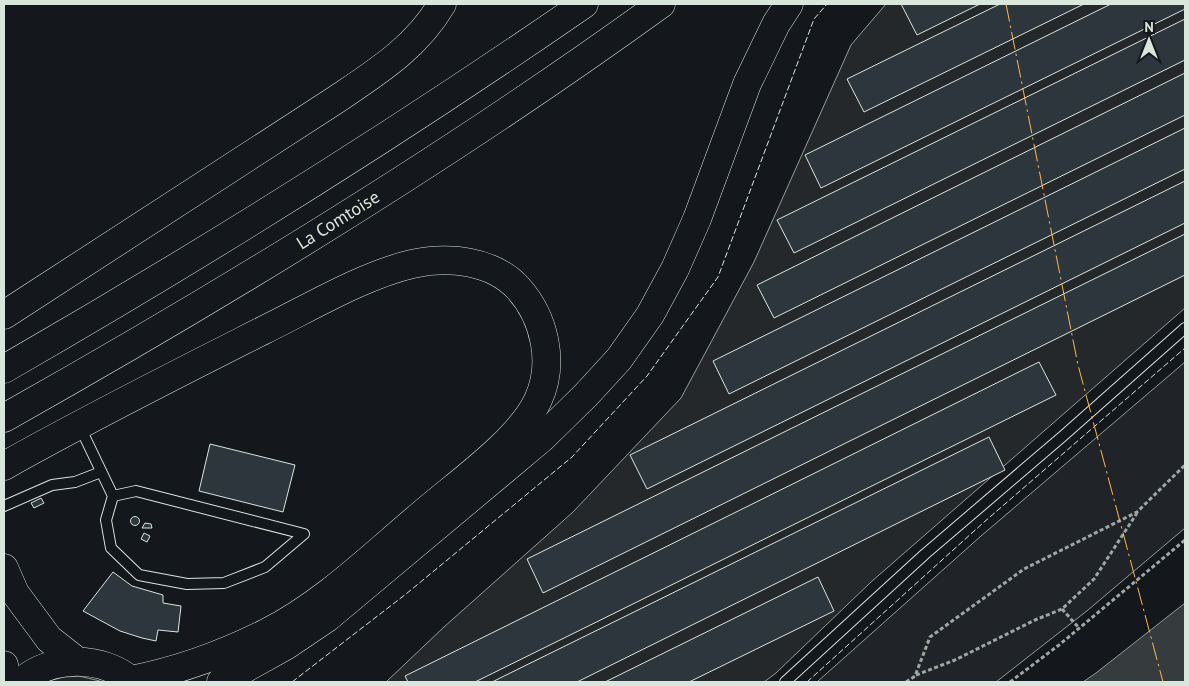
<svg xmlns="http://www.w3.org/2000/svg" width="1189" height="686" font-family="'PT Sans',sans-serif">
<rect width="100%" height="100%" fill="#14181c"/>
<g fill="#202428" stroke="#939e99">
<polygon points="1185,362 1185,528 1088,610 996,682 817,682 981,536"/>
<polygon points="79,676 104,682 45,682 64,677"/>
</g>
<polygon fill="#24282b" stroke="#939e99" points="886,4 1185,4 1185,308 871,582 776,673 764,682 386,682 444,627 573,512 681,398 754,262 851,45"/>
<polygon fill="#363b3e" stroke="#939e99" points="1185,603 1185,682 1083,682 1096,673"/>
<g fill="#2c363c" stroke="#d8e6dc">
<polygon points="901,4 980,4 917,35"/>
<polygon points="1000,4 1084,4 864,112 847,79"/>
<polygon points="1111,4 1185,4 1185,9 821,188 805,155"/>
<polygon points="1185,19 1185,60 794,253 777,220"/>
<polygon points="1185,73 1185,115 774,318 757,285"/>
<polygon points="1185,128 1185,169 729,394 713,361"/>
<polygon points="1185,181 1185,223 647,489 630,455"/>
<polygon points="1185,234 1185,275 543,593 527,559"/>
<polygon points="1039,362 1056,395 475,682 408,682 405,676"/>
<polygon points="989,437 1005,470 577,682 492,682"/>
<polygon points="210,444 295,465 283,512 199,491"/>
<polygon points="41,498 44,503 34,508 31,503"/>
<circle cx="135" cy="521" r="4.5"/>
<polygon points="145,523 151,524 152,528 142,528"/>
<polygon points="144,533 150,536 147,542 141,539"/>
<polygon points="113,572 132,586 163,595 163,603 181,606 178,632 158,630 156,641 142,638 120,631 83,611"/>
<polygon points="818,577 834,611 689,682 605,682"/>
</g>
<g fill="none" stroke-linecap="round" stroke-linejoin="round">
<g stroke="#d8e6dc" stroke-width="12">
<g id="service">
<polyline points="79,425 113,496 106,520 111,548 139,575 187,584 224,583 265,567 304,534 136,491 113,496"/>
<polyline points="4,506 52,485 75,482 101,472"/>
<polyline points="785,682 925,554 1063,436 1185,328"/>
</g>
</g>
<g stroke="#d8e6dc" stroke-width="29">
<g id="primary">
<polyline points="4,568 15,593 49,639 77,661"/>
<polyline points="4,665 7,682"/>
<path d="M21,682C51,655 103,655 133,682"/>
</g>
</g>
<g stroke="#d8e6dc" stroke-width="29">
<g id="motorway">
<path d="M4,315L337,99C377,72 417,47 442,4"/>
<path d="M4,369C202,255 396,134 584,4"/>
<path d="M4,418C230,291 451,156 661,4"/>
<path d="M4,466C89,418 177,374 264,330C309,308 364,275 412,264C448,256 492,260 518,288C545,318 555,363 538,400C520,439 461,481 428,509C376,552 327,602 266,633C224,654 177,671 131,680"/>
<polyline points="221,682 287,645 327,618 542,438 586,395 619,359 650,315 675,269 697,219 747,84 776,24 789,4"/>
</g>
</g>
<g stroke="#9da8a2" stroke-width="3" stroke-dasharray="4 2.5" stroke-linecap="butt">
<polyline points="1062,609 1079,628"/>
<polyline points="916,675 955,660 1035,620 1062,609 1094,579 1137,513"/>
<polyline points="906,682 915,676 930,637 1024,569 1137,512 1185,465"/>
<polyline points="1010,682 1059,645 1185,540"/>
</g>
<use href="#service" stroke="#14181c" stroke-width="10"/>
<use href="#primary" stroke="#14181c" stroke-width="28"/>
<use href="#motorway" stroke="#14181c" stroke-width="28"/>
<g stroke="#d8e6dc" stroke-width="1" stroke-dasharray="6 2.5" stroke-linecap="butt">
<polyline points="292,682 406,594 572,457 647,376 718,277 814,19 827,4"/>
<polyline points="807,682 983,523 1185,348"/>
</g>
<polyline stroke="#ffb74d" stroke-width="1" stroke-dasharray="18 4 2.5 4" stroke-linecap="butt" points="1006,4 1078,365 1163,682"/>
</g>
<g text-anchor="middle" stroke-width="4" stroke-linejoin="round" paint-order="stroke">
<g font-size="18" fill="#d8e6dc" stroke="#14181c">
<text transform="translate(338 220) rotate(-32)" y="6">La Comtoise</text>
</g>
</g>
<rect width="1189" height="686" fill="none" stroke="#d8e6dc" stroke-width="10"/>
<g transform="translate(1149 40)" stroke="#14181c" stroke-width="4" paint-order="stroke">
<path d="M0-4L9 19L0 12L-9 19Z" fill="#d8e6dc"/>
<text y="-8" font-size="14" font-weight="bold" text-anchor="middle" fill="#d8e6dc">N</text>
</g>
</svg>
